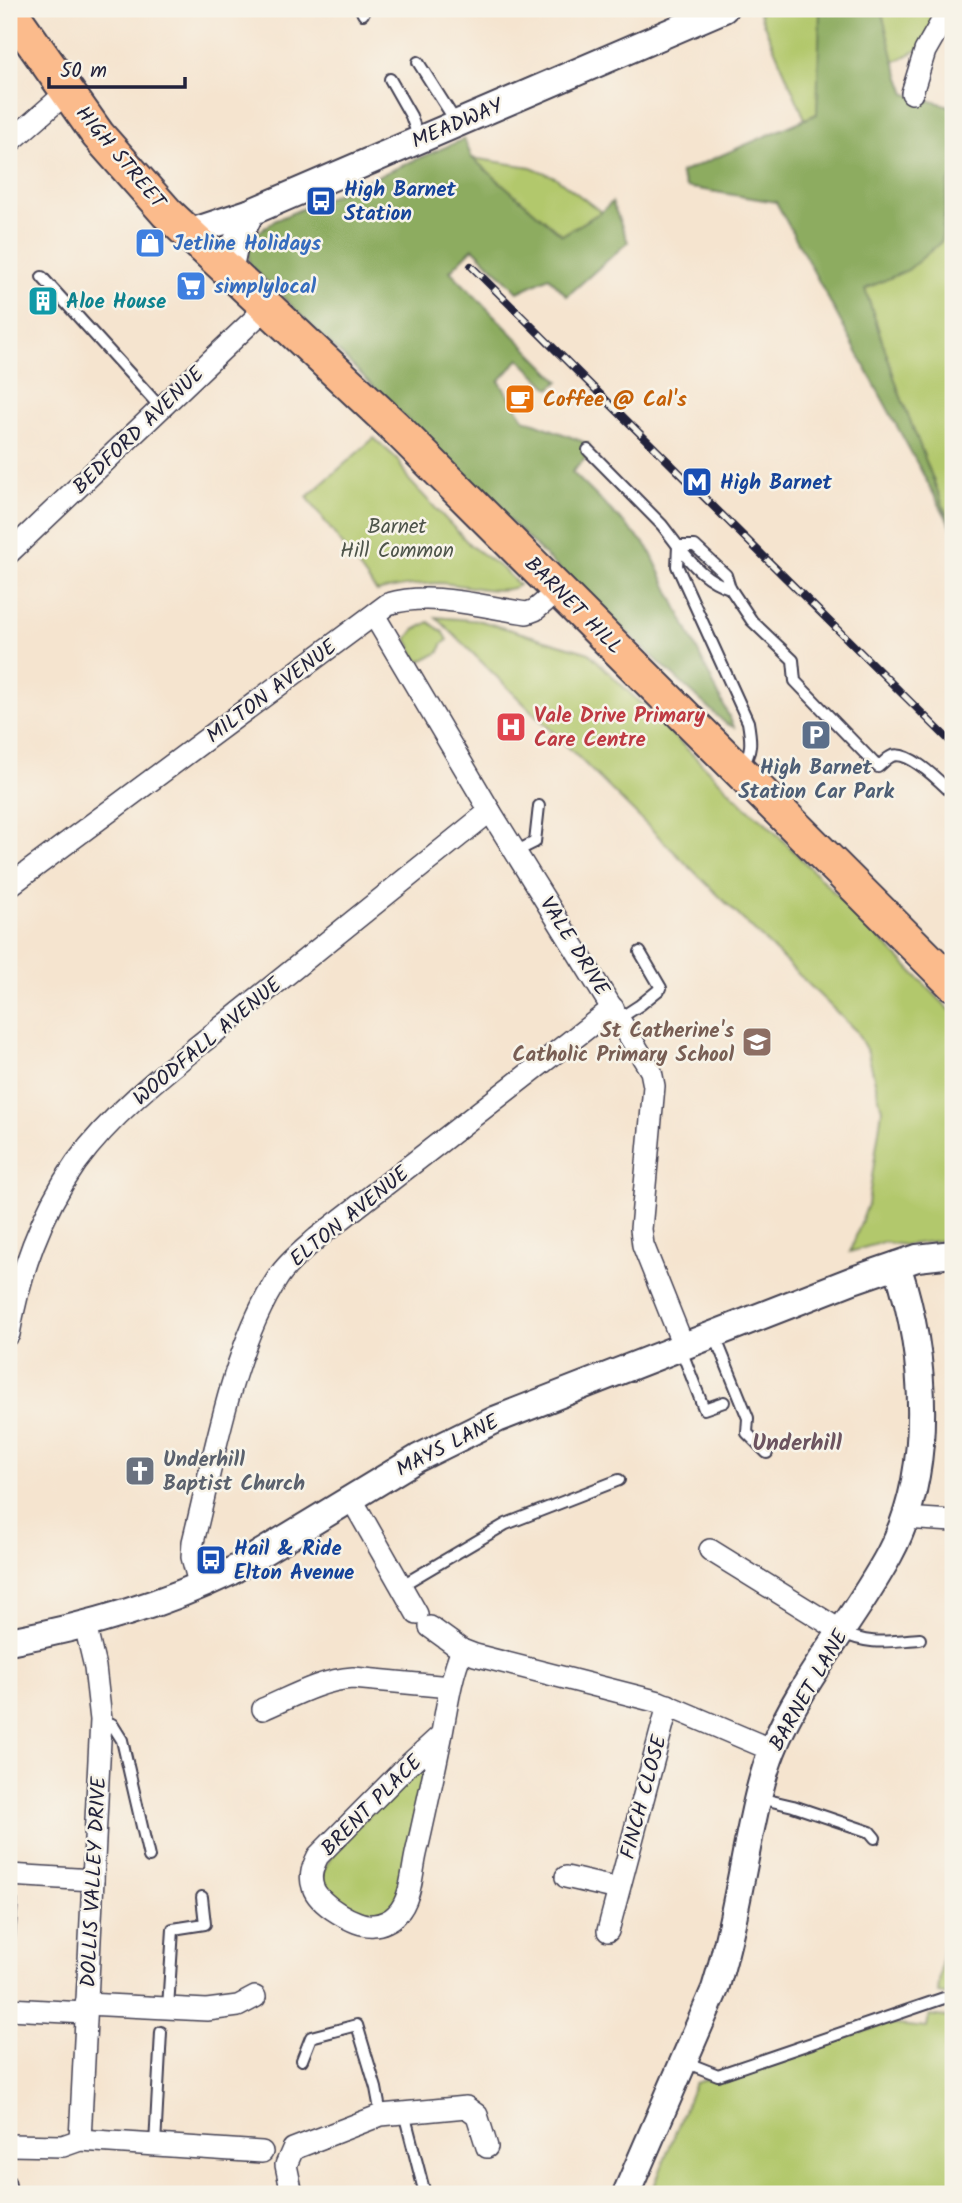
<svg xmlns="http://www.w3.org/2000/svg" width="962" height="2203" font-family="Kalam,sans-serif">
<rect width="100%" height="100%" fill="#f7f3e8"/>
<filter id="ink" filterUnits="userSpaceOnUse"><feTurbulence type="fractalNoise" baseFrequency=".0143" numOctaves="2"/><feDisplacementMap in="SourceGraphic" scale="14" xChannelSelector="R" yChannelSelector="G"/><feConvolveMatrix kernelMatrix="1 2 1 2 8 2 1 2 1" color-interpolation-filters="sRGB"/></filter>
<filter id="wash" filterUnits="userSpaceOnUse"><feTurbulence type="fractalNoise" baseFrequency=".00686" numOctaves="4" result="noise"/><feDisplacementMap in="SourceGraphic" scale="28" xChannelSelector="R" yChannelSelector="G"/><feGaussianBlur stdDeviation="1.57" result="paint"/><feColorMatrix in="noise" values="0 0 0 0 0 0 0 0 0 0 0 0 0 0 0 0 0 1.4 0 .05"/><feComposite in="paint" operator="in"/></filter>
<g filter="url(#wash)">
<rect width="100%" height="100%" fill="#f5e4cf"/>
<g fill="#b2c86c" stroke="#6a7554" stroke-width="2">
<polygon points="770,9 941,9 920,49 894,62 906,94 953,107 953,531 899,392 839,210 817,114 805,119 759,13"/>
<polygon points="472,158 531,167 555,177 601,212 562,235"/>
<path d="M374,438L397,459L409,480L471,546L503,569L519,585C503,597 459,583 438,583C417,584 397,586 377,592L307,497Z"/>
<polygon points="436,617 481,621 589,653 747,808 764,821 953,1013 953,1239 904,1245 883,1242 850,1252 868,1204 882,1110 868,1053 856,1031"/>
<polygon points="429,622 444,633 448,640 442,644 440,652 419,662 407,639 414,630"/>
<path d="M419,1769L425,1774L399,1897L392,1908L373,1916C356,1912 318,1899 322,1876C325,1852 395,1790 415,1770Z"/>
<polygon points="947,1910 953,1911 953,1996 938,1993"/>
<polygon points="929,2015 953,2018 953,2194 651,2194 695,2083 887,2024 927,2028"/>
</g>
<g fill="#8dac60" stroke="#58674e" stroke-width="2">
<polygon points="820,9 881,9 894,61 906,94 953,107 953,174 948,184 941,242 908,270 865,289 899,392 952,528 776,202 686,187 680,173 817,114"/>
<path d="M464,139L472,158L562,235L601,212L612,202L628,242L567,296L549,277L518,292L473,248L450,271L559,381L550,389L519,359L499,381L524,419L589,444L586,458L572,472L648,547L734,727L726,724L574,584L250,265C243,238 256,234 276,220Z"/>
</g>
</g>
<g filter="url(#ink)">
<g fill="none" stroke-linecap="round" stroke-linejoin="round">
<g stroke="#423f51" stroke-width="14">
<g id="service">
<polyline points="361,9 363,14"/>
<polyline points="418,62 456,122"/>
<polyline points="390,79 411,116 419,139"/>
<polyline points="42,277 161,408"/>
<path d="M588,450L662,525L678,546H695L726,575L730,588L752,621L793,660L795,681L878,767C882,764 887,758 892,756C910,750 941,783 953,794"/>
<path d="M678,546L677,566L748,722C751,740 753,752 741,767"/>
<path d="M678,546C692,565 707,581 730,588"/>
<polyline points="517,851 535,842 539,806"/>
<polyline points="620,1018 640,1005 661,988 640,952"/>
<polyline points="714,1334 748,1418 747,1433 767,1453"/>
<polyline points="680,1347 704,1409 724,1402"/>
<polyline points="399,1587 506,1524 619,1480"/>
<path d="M841,1632C869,1646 889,1641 920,1639"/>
<polyline points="101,1720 112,1724 122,1740 149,1857"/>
<polyline points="759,1798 793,1806 870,1832 875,1838"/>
<polyline points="9,1940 12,1901"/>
<polyline points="168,2008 173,1929 205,1924 202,1897"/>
<polyline points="302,2060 311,2037 357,2025 376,2088 381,2115"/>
<polyline points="685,2062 718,2075 944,1998 953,1999"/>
<polyline points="404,2113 425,2194"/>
<polyline points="155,2145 161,2032"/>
<polyline points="9,2181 12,2194"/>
</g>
</g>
<g stroke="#423f51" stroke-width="24">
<g id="minor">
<polyline points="912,93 925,51 949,9"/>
<polyline points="9,143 67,92"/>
<polyline points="9,553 267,307"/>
<polyline points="374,615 490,811 651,1071 654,1086 641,1229 643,1245 683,1345"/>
<path d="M9,886L388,604C433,591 481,607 527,613L535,610L559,590"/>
<path d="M9,1334C19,1275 41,1213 76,1163C119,1104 183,1059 239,1013C323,945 407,878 490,811"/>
<polyline points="351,1498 417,1614"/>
<polyline points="904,1518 953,1521"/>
<polyline points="710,1550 841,1631"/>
<path d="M200,1587L192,1557L193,1542C214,1459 232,1347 279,1276C288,1262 304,1250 317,1238L613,1008"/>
<polyline points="430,1627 462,1650 475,1655 659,1702 772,1750"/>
<path d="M263,1709C293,1696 321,1680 353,1678L450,1687"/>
<path d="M441,1735L406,1767L318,1856C313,1866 309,1876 313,1887C318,1904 356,1927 373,1925C381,1925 392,1920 397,1914C411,1900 412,1872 416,1854C425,1815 433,1777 441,1738C447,1708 450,1679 462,1650"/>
<polyline points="9,1875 93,1880"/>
<polyline points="566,1877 618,1889"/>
<polyline points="608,1931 668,1705"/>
<polyline points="86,2004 207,2010 238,2006 255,1997"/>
<polyline points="9,2009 85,2013"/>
<polyline points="80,2140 101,1720 95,1667 85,1625"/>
<polyline points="9,2145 63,2146 80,2140 262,2152"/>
<polyline points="292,2194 286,2165 293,2149 381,2115 466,2107 477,2115 487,2147"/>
</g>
</g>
<g stroke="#423f51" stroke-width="30">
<g id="tertiary">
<polyline points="188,233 251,212 724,9"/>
<polyline points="229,272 234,247 251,212"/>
<path d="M9,1641C85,1627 160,1606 230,1572L418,1458L497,1419L853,1280L917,1258L953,1254"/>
<path d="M626,2194L715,1989C730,1940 739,1889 749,1838C755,1809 761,1779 772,1751C800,1680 853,1622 889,1555C935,1471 926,1353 897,1265"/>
</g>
</g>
<g stroke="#423f51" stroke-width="37">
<polyline id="primary" points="9,9 98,135 167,213 393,425 953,984"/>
</g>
<use href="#service" stroke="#fff" stroke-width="10"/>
<use href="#minor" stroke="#fff" stroke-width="21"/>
<use href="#tertiary" stroke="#fff" stroke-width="26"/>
<use href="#primary" stroke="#fbbb8c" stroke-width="33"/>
<g stroke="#22223b" stroke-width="8">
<polyline id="rail" points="471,266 953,744"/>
</g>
<use href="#rail" stroke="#f7f3e8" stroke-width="5" stroke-dasharray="16" stroke-linecap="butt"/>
</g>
</g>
<defs>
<g id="bus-square" transform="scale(1.575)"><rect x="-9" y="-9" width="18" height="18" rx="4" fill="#1a4fb4" stroke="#f7f3e8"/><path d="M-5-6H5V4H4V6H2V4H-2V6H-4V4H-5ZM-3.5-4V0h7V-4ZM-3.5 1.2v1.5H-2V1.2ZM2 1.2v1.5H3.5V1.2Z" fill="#fff"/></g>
<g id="shop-square" transform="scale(1.575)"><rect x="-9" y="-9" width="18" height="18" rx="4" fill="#3f7fe0" stroke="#f7f3e8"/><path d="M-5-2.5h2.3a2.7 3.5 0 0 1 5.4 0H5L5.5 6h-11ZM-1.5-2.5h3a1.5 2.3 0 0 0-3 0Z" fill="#fff"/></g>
<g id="supermarket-square" transform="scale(1.575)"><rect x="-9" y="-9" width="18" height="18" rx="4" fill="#3f7fe0" stroke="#f7f3e8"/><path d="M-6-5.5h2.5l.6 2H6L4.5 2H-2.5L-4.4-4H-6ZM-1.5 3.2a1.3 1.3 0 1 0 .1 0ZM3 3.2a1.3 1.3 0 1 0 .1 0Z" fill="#fff"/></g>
<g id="building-square" transform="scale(1.575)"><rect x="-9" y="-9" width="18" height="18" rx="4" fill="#0f9aa8" stroke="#f7f3e8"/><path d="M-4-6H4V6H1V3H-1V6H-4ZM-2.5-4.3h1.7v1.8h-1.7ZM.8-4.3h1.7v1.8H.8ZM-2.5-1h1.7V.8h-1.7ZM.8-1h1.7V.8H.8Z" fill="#fff"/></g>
<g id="cafe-square" transform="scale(1.575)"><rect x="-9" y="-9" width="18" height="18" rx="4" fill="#e8710a" stroke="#f7f3e8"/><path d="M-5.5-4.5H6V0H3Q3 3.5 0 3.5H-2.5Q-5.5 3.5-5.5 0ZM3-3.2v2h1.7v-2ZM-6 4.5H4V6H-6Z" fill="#fff"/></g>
<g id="metro-square" transform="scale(1.575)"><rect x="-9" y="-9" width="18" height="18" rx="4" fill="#1a4fb4" stroke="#f7f3e8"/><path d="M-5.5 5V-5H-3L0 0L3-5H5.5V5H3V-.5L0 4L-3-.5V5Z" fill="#fff"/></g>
<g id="hospital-square" transform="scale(1.575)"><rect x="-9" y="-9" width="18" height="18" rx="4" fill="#e0444e" stroke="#f7f3e8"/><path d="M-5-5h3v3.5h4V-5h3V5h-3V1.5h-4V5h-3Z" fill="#fff"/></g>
<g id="parking-square" transform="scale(1.575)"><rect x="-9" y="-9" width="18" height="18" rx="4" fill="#5c6f8a" stroke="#f7f3e8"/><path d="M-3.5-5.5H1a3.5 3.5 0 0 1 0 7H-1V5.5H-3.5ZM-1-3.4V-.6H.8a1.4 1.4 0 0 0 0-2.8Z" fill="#fff"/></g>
<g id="school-square" transform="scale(1.575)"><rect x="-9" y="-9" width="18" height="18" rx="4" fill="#8d6e63" stroke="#f7f3e8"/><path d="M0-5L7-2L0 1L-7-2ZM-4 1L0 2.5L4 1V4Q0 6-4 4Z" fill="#fff"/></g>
<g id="church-square" transform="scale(1.575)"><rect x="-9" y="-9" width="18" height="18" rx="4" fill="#6b7280" stroke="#f7f3e8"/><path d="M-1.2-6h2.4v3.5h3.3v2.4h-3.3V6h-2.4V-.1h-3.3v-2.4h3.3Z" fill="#fff"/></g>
</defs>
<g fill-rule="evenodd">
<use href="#bus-square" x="321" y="201"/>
<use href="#shop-square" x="150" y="243"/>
<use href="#supermarket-square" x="191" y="286"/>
<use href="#building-square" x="43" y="301"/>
<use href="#cafe-square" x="520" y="399"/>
<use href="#metro-square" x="697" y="482"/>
<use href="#hospital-square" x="511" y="727"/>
<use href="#parking-square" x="816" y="735"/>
<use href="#school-square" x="757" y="1042"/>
<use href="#church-square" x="140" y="1471"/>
<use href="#bus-square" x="211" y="1560"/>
</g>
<g text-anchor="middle" stroke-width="5" stroke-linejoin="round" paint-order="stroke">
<g font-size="21" fill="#22223b" stroke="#f7f3e8">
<text transform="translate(457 123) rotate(-23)" y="7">MEADWAY</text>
<text transform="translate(121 157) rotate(50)" y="7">HIGH STREET</text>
<text transform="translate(138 430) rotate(-44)" y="7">BEDFORD AVENUE</text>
<text transform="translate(574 605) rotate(45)" y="7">BARNET HILL</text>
<text transform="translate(271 691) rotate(-37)" y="7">MILTON AVENUE</text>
<text transform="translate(575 946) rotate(58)" y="7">VALE DRIVE</text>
<text transform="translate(207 1041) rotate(-40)" y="7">WOODFALL AVENUE</text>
<text transform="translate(349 1216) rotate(-39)" y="7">ELTON AVENUE</text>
<text transform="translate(447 1445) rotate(-27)" y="7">MAYS LANE</text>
<text transform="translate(808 1690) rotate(-60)" y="7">BARNET LANE</text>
<text transform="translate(643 1797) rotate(-75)" y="7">FINCH CLOSE</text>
<text transform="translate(371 1805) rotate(-45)" y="7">BRENT PLACE</text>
<text transform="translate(93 1882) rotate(-87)" y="7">DOLLIS VALLEY DRIVE</text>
</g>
<g font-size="21" font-weight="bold" fill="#164399" stroke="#f7f3e8" text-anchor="start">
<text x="344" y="196">High Barnet<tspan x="344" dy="24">Station</tspan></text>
<text x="720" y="489">High Barnet</text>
<text x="234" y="1555">Hail &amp; Ride<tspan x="234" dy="24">Elton Avenue</tspan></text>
</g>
<g font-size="21" font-weight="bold" fill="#366cbe" stroke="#f7f3e8" text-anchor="start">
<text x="173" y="250">Jetline Holidays</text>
<text x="214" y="293">simplylocal</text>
</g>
<g font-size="21" font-weight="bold" fill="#0d838f" stroke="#f7f3e8" text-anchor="start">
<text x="66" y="308">Aloe House</text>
</g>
<g font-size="21" font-weight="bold" fill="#c56008" stroke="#f7f3e8" text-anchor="start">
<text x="543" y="406">Coffee @ Cal's</text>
</g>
<g font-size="21" fill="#4d544a" stroke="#f7f3e8">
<text x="397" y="533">Barnet<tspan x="397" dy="24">Hill Common</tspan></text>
</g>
<g font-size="21" font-weight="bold" fill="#be3a42" stroke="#f7f3e8" text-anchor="start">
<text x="534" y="722">Vale Drive Primary<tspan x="534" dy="24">Care Centre</tspan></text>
</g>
<g font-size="21" font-weight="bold" fill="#4e5e75" stroke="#f7f3e8">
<text x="816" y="774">High Barnet<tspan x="816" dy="24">Station Car Park</tspan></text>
</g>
<g font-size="21" font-weight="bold" fill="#785e54" stroke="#f7f3e8" text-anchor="end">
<text x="734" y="1037">St Catherine's<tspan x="734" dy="24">Catholic Primary School</tspan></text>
</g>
<g font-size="21" font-weight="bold" fill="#5b616d" stroke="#f7f3e8" text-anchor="start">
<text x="163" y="1466">Underhill<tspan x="163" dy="24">Baptist Church</tspan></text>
</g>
<g font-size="23" font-weight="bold" fill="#6c5460" stroke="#f7f3e8">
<text x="797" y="1450">Underhill</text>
</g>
</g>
<rect width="962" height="2203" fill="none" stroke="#f7f3e8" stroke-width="35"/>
<path d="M49 77v10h136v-10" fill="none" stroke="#22223b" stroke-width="3.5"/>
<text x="60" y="77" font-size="21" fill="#22223b" stroke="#f7f3e8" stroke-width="5" paint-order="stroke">50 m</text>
</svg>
